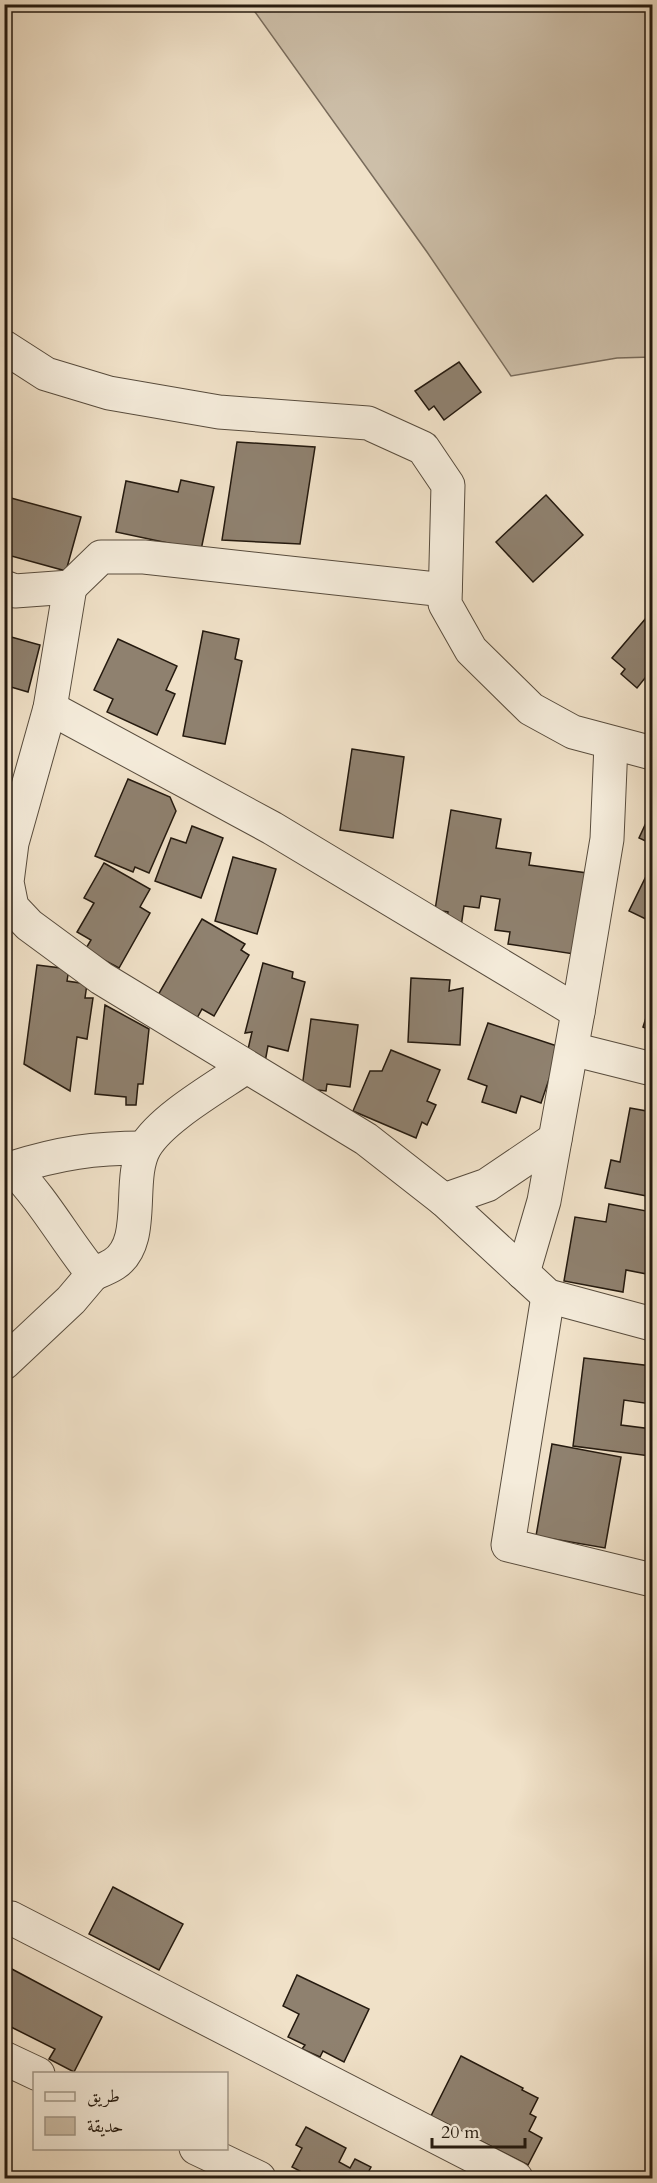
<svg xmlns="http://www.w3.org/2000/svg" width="657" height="2183" font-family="Cardo,Amiri,serif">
<rect width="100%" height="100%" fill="#f0e1c8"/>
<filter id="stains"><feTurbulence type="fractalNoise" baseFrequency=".00333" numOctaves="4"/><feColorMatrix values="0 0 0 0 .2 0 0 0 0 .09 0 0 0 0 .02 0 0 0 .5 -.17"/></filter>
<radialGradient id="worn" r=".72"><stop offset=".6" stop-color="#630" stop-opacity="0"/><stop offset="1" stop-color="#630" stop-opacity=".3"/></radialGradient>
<polygon fill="#cdbfa9" stroke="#796c5c" stroke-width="1.5" points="250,5 652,5 652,357 617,358 511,376 427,252"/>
<g fill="#8f816f" stroke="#251a0f" stroke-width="1.5">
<polygon points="459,362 481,392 444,420 434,406 429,410 415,391"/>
<polygon points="237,442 315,447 300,544 222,540"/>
<polygon points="181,480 214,487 201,550 116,532 126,481 178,492"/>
<polygon points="546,495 583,535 533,582 496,542"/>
<polygon points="11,498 81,517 66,571 4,554 4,520"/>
<polygon points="652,611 652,684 645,678 637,688 621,674 625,669 612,658"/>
<polygon points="203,631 239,639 235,659 242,661 225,744 183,736"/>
<polygon points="4,635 40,645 28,692 4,685"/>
<polygon points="118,639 177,666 166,690 175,694 157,735 107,712 113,699 94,690"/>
<polygon points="352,749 404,757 393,838 340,830"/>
<polygon points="128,779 170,797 176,811 149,873 135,867 133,872 95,856"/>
<polygon points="451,810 501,819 496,848 531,853 529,865 587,873 574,954 508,944 510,932 495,930 500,899 481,896 479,908 464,906 461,927 446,925 448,912 435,910"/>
<polygon points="652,810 652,844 639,838"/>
<polygon points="192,826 223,838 201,898 155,881 171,838 186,843"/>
<polygon points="233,857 276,869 257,934 215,921"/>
<polygon points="104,863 150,889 140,907 150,913 119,968 85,950 91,940 77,932 94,903 84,898"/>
<polygon points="652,864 652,922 629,911"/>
<polygon points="202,919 245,944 241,950 249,955 214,1016 202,1009 197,1018 158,995"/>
<polygon points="263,963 293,972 292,978 305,982 288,1051 268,1046 265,1062 246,1058 252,1032 245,1033"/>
<polygon points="37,965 69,969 67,981 87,984 85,998 93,998 87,1039 77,1037 70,1091 24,1064"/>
<polygon points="411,978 450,980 449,991 463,988 460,1045 408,1042"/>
<polygon points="652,999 652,1031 643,1027"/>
<polygon points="105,1005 149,1029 143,1084 138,1084 136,1105 126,1105 126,1097 95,1094"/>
<polygon points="311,1019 358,1025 350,1087 327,1084 326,1091 302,1088"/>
<polygon points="488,1023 560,1047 541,1103 521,1096 516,1113 482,1102 487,1086 468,1079"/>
<polygon points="391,1050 440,1070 427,1101 436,1105 427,1125 422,1122 416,1138 353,1111 370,1071 382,1071"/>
<polygon points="630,1108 652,1112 652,1197 605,1188 611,1160 620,1162"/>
<polygon points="609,1204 652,1212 652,1275 626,1270 623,1292 564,1281 575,1217 606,1222"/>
<polygon points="584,1358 652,1366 651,1404 624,1400 621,1425 652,1429 650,1456 573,1446"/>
<polygon points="552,1444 621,1457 605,1548 536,1536"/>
<polygon points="113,1887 183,1924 159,1970 89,1934"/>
<polygon points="10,1968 102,2017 74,2072 49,2059 55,2049 9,2026 11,1994 4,1990 4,1978"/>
<polygon points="297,1975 369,2009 344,2062 323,2051 320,2057 302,2049 305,2045 288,2037 299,2014 283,2006"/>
<polygon points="461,2056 523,2088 522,2090 538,2098 530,2114 536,2117 529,2131 542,2138 528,2165 431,2116"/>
<polygon points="306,2127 346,2148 339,2162 350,2168 355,2159 371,2167 365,2178 313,2178 292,2167 302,2148 296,2145"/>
</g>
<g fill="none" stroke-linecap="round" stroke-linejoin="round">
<g stroke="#584c3d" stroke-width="35">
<g id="minor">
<polyline points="4,347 46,374 109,393 219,412 368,423 423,448 448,485 445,604 471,650 531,709 573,732 652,753"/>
<polyline points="4,587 15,591 70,587 101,557 144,557 445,590"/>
<polyline points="70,587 50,708 12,843 7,882 12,907 29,925 101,978 366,1139 444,1200 548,1296 652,1324"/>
<polyline points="50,708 272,828 578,1012"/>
<polyline points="572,1049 652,1069"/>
<path d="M12,1168C60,1153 93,1148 144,1148"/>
<path d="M4,1169L12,1168C44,1200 65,1240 93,1274L71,1300L4,1363"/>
<polyline points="444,1200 487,1185 555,1139"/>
<polyline points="523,1273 544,1201 578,1012 607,839 611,744"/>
<path d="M93,1274C100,1271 108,1268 114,1264C148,1242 126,1180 145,1147C162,1118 217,1087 246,1067"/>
<polyline points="548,1296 508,1545 652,1580"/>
<polyline points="11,1918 516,2178"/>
<polyline points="4,2058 38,2074"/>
<polyline points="196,2148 259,2178"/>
</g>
</g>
<use href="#minor" stroke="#f5ecdb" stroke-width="33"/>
</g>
<rect width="657" height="2183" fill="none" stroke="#f0e1c8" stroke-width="24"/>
<rect x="6" y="6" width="645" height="2171" fill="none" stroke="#251a0f" stroke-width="3"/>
<rect x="12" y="12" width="633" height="2159" fill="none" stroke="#251a0f" stroke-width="1.5"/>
<rect x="33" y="2072" width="195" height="78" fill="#f5ecdb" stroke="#a29889" stroke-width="1.5"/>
<rect x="45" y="2092" width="30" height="9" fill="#f5ecdb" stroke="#a29889" stroke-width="1.5"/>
<text x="87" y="2102" font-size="18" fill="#251a0f">طريق</text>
<rect x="45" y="2117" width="30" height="18" fill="#cdbfa9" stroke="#a29889" stroke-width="1.5"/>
<text x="87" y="2132" font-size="18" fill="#251a0f">حديقة</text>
<path d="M432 2138v9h93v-9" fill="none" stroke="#251a0f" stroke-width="3"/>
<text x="441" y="2138" font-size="18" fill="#251a0f" stroke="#f5ecdb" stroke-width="4.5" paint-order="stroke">20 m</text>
<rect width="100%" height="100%" filter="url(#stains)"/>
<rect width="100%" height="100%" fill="url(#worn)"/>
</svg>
